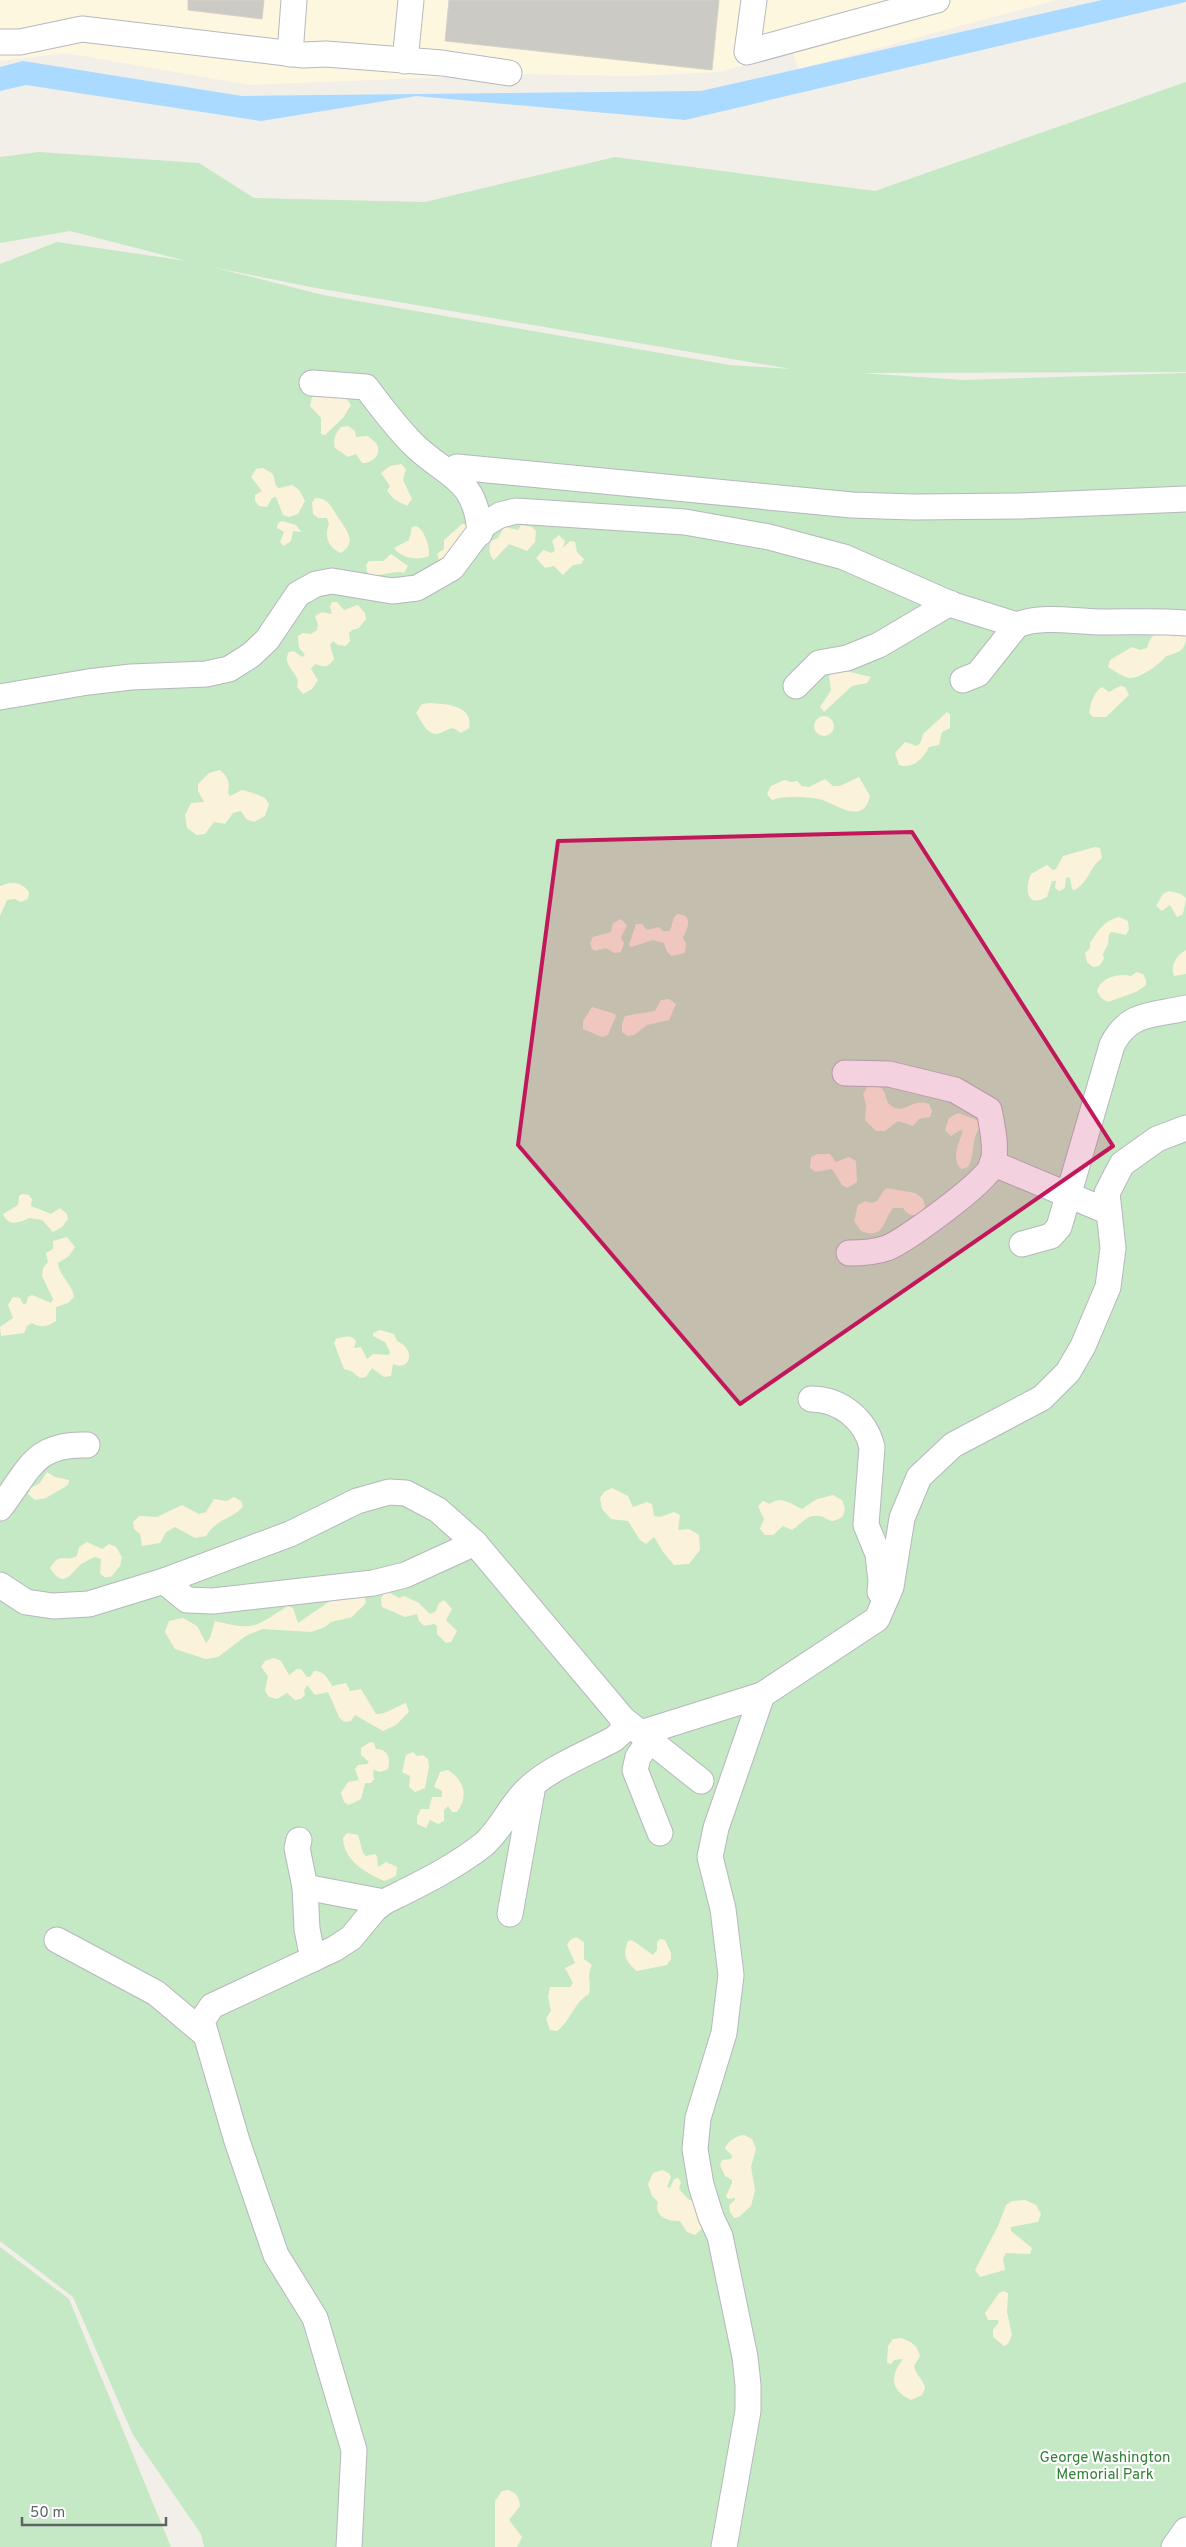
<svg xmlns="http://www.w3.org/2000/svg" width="1186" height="2547" font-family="Overpass,sans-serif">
<rect width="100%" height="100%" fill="#f1efe8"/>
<polygon fill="#fef7e0" points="0,0 1057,0 799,69 792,52 719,72 632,76 524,74 250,85 66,53 0,61"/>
<g fill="#c5e8c5" fill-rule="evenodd">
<path d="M1186,82V372L861,373L963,380L1186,373V2547H204L201,2534L133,2435L73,2297L0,2241V264L57,242L187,261L70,231L0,243V157L39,152L199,163L254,198L425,202L615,157L875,191ZM212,267L316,288L791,369L730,365L323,295Z"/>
<polygon points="0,2247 69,2299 171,2547 0,2547"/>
</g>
<g fill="#fbf3d9">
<polygon points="321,391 344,395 351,405 343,418 325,435 321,434 321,418 310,406 312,397"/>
<path d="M348,426L355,431L356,437L368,436C371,439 376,442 377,445C382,455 371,464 362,463L356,454L348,457L335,448C333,439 335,434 341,427Z"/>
<polygon points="401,464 406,469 403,480 412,499 407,506 394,499 387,491 390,486 381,473 390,466"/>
<polygon points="263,468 273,474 276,486 279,488 292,485 299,490 305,501 298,514 289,517 283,515 276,497 272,498 267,507 259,506 255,501 255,495 262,491 251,477 256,469"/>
<path d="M315,498C329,498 331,507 338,517C346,530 358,541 341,553C328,548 324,536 329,524L327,518H318L313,514L312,503Z"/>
<polygon points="282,521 296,525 301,532 293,531 291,541 284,546 280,542 284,532 277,528 278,523"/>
<polygon points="462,524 468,525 459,551 440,562 437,554 444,549 444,540"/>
<path d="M521,525L532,527L536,531L535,542L527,551L509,544L494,560C488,554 489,548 491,541L498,538L504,527L518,530Z"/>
<path d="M416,526C425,530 430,547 429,556C418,561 401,558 394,548L409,540L412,527Z"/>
<polygon points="559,535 565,541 563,548 570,541 575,542 577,552 584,559 581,564 573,565 563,575 554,566 545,568 536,558 543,550 552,553 555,550 552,541"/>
<path d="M391,554L408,566L404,573C393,569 376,580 367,572L366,565L369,561H383Z"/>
<path d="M332,602H337L344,610L358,605L365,613L366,619L359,628L352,630L349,633L350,641L346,646L338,645L333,641L330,645L334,659C328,668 324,667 315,664L311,669L318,680L312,689L303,694L297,687L298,680C294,670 282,663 289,652L294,651L302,657L305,655L299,648L298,636L303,633L311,634L317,630L318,625L315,616L322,612L332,614L330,607Z"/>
<path d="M1172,631L1177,636H1186C1186,650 1179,653 1166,656C1160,664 1140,679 1129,678C1123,677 1113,670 1108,667L1110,660L1132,647L1140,650L1147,648C1152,632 1157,632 1172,631Z"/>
<polygon points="838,669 871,677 867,683 852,686 824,712 820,707 831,690 829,676"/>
<path d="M1120,686L1125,687L1129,695L1106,717H1093L1089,713C1090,705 1094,691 1102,687L1109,692Z"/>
<path d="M430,703C445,704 474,705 469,728L461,733L453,728C447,729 442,733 437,734C427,735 420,719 416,713L422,704Z"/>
<path d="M947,712L950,714V728L942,732L939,745L929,747C923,759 913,769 899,765L895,753L905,742L917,746L921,742L923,734Z"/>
<circle cx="824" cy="726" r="10"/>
<path d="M220,770C228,777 230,782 228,793L230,796L242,790L256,794L265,798L269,804L265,816L254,822L246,819L241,811L233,813L225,824L214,822L205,834L197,835L187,828L185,815L191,803L204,802L198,791V784L209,773Z"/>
<path d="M859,777L870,796C863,827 835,803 819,799C805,797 786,795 772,800L767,794L771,786L784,780L791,782L797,781L802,786L809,787L825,779L833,786H840Z"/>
<path d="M1095,847L1100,848L1102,858C1087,870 1092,878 1075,890L1072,889L1070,878L1066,877L1065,888L1059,891L1055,888L1056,881H1052L1047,897C1026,909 1025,888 1031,874L1047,865L1053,870L1056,869L1063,856Z"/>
<path d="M9,883C18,883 23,884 29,892L28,899L21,902L15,899L7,900L0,916V886Z"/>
<polygon points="1169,891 1181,894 1186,898 1183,914 1177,917 1170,905 1162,911 1156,906 1163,894"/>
<path d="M677,914C695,915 687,929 683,938L686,943L685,953L672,956L667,952L664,943L653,940L631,947L629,945L636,924H642L647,930L659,927L663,931H670L674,917Z"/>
<path d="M1119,917L1128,921L1129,929L1126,935L1112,932L1109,934L1108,944L1103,954L1104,959L1099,966L1093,967L1087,962L1085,953L1090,948V943C1098,931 1104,920 1119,917Z"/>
<polygon points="621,919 627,925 621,938 624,943 621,952 614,953 606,948 595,951 592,949 590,943 593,937 611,932 613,923"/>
<path d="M1186,950V974L1174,976C1170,965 1176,956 1186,950Z"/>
<path d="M1137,972L1143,974L1146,980V985L1136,992L1108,1002L1101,998L1097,991C1101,977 1119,973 1131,976Z"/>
<polygon points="669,999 676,1004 669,1020 647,1025 634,1035 628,1036 622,1032 622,1024 625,1016 655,1011 661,1000"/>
<polygon points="592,1007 615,1014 616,1016 608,1035 602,1037 583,1029 583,1021"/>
<path d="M868,1086C894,1085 879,1102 895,1108C907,1112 913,1098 929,1104L932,1111L930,1117L919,1119L913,1126L898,1121L885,1131H876L865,1120L866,1105L863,1094Z"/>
<path d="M958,1113L977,1120L979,1128C971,1140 975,1155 968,1167L961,1169C951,1158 959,1143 963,1131L960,1130L951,1136L945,1130L949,1118Z"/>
<polygon points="817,1154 830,1154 836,1162 849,1157 856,1161 857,1182 847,1188 842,1185 832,1169 816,1172 810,1168 811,1157"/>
<path d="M887,1188L915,1193L923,1199L925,1207L921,1214C913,1216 908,1216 903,1208H893C883,1220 885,1240 861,1231L854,1221L858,1205L865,1201L871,1203L877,1201L884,1190Z"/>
<path d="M22,1194L29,1195L32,1199L31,1206L51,1214L60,1208L67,1214L68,1219L62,1227L53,1232L42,1220L29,1218C20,1223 8,1227 3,1214L18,1205L19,1196Z"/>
<path d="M67,1237L75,1247L69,1256L58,1263C59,1276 72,1283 74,1297L68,1303L56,1307V1321C47,1327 42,1328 32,1323L27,1326L24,1333L1,1336L0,1327L13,1318L8,1305L13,1297L20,1298L23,1304H26L28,1297L32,1295L51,1303L53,1299L42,1276L43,1268L48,1262L46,1253L53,1249V1241Z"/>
<path d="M380,1330L394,1334L397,1341C417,1350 410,1372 393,1364L391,1376L384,1377L372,1368L366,1377L360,1378L351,1371L344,1369L334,1343L336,1339C344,1337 351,1334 356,1341L354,1348L361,1347L367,1359L373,1354L389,1355L390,1352L385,1342L373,1336V1333Z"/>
<polygon points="47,1472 55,1477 69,1480 68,1485 46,1498 35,1500 28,1494 31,1488 40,1483"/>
<polygon points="612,1488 628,1496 633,1507 647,1502 652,1504 654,1516 660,1517 674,1512 680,1515 678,1530 689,1529 699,1535 700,1550 689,1564 674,1565 663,1552 654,1537 646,1544 640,1540 628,1521 611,1519 602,1509 600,1498 604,1492"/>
<path d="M833,1495L842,1500L845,1508L843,1516C827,1528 829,1514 813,1516C806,1517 798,1526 792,1530L783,1526L773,1535H765L760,1529L764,1519L758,1506L763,1501L770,1504C780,1495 792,1504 802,1509L817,1499Z"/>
<path d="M234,1497L241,1501L243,1507C229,1521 219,1517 206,1536L195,1538L175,1527L166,1532L160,1543L142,1546L140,1534L134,1529L133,1522L139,1516L157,1517L182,1505L199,1514L206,1512L214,1499L227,1501Z"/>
<path d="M87,1542L102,1549L109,1544L116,1547L122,1557L120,1566L111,1577H104L100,1573L101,1559L95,1557C90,1559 84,1562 80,1565C70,1575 63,1589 50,1568C60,1551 64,1563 77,1556L79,1547Z"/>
<path d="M364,1593L366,1603L352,1617L331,1622L325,1627L311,1632L263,1629L247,1635L218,1657L206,1659L175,1649L165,1632L169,1621L183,1618L197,1626L206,1643L210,1638L215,1621C256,1631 254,1627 288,1606L293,1608L298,1623L339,1595Z"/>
<polygon points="390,1593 399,1598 404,1596 419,1603 430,1614 436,1611 439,1603 444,1600 452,1609 446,1620 457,1631 451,1642 446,1643 437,1634 437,1626 434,1624 424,1626 419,1621 417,1614 405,1617 382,1607 381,1598 384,1594"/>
<path d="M274,1658L281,1661L289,1675L297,1669H301L307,1677H310L314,1671C324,1670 328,1679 332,1686L346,1683L350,1691L361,1689L376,1714C386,1715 396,1706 406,1703L409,1712L396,1725L383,1731L355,1715L351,1721L344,1722L339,1717L328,1692L315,1695L307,1685L304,1691L305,1695L301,1699L295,1700L287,1693L277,1699L269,1697L265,1691L268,1676L261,1667L265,1661Z"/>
<path d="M370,1742L374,1743L376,1749C388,1749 391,1759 388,1769L381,1772L373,1770L374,1779L371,1783H365L361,1799L349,1805L344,1802L341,1793L348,1782L359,1780L355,1769L358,1765L367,1764L369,1762L361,1755V1748Z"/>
<polygon points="413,1752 417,1756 423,1755 428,1759 429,1767 425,1788 415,1792 409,1787 410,1776 402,1772 406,1755"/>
<path d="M448,1770C464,1780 469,1796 457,1812H452L448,1806L444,1810V1821L438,1824L430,1820L426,1828L417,1824V1817L421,1809H429L432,1797H442V1791L434,1787L440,1772Z"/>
<path d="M347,1833L358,1835L363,1853L366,1856L375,1854L377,1856L378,1867L386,1862L397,1867L396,1876L384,1881C365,1872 344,1861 343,1838Z"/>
<path d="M576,1937L584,1942V1959L592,1965C586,1978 592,1983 589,1994C574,2002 571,2021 557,2031L550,2030L546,2018L551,2011L548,1997L550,1987H570L573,1983L565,1968L575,1963L567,1945L570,1940Z"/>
<path d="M660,1939L665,1940L671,1953V1959L667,1965L637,1971C626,1962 622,1955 628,1941L632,1940L653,1955L657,1950V1942Z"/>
<path d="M744,2135L752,2139L756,2149L751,2167L755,2190L751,2206L739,2217L734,2218L730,2212L729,2205L735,2200V2198L728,2199L726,2196L732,2183V2180L725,2176L720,2165L722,2160L731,2159L732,2156L725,2148C729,2140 736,2136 744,2135Z"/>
<path d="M662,2170L669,2173L671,2177L667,2187L670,2188L674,2179L678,2178L681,2182L679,2189L688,2199L696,2203L695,2212L703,2228L695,2235L687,2232L680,2221C667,2221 654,2217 658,2202L652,2196L648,2184L653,2173Z"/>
<polygon points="1025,2200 1036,2205 1041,2214 1038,2222 1011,2227 1011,2231 1032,2248 1030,2254 1006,2253 1003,2259 1005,2270 980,2277 975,2270 998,2226 1006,2205 1012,2201"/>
<polygon points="1003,2291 1008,2293 1007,2312 1012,2335 1008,2344 1004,2346 993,2337 993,2330 999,2322 998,2320 988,2320 985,2313 999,2293"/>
<path d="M901,2338C912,2342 917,2345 920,2356L914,2366C916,2375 923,2379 925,2388L922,2395L911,2400C890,2390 890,2376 903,2359L894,2360L891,2364L887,2363L888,2346L893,2339Z"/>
<path d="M508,2490C517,2493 519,2497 520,2506L509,2520L522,2537L517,2547H495V2501L502,2491Z"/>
</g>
<polygon fill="#aadaff" points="1102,0 1186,0 1186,2 685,120 416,96 261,121 26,85 0,91 0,67 23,61 242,96 701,91"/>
<g fill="#cccac5" stroke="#d6d1c6">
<polygon points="188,0 264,0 262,19 188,10"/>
<polygon points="449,0 719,0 712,70 445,41"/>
</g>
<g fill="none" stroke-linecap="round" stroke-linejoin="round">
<g stroke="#b5b8bc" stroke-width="27">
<g id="minor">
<polyline points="754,0 747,52 937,0"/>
<polyline points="0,42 20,42 82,29 303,55 326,54 442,63 509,73"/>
<polyline points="290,54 294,0"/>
<polyline points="405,61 411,0"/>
<path d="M312,383L366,387C381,407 396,427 413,444C446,477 476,476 480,533"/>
<polyline points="449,471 457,467 852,505 914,507 1020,506 1186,499"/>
<polyline points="963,680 978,674 1017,625"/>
<polyline points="796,686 819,663 847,658 879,645 950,603"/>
<path d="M0,697L88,682L131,677L206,674L229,669L251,655L267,640L298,594L316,584L332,581L392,591L417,588L452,568L485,524L500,515L516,511L685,522L769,537L844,557L953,605L1017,625C1044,614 1080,623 1109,622C1135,622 1160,621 1186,623"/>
<path d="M845,1073L889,1074L955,1090L989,1110C992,1125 998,1151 992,1166C985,1183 905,1241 887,1248C876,1252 861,1253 849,1253"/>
<polyline points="992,1163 1109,1212"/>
<path d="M1022,1244L1051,1236L1059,1227L1112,1045C1129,1011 1153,1016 1186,1008"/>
<path d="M811,1399C840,1399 865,1419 872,1447L866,1525L878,1554L881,1581L880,1592"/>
<path d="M0,1508C29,1471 33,1443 87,1445"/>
<polyline points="164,1581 187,1600 213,1601 373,1583 405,1575 475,1543"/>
<polyline points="0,1585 26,1602 53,1606 89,1604 164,1581 290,1534 357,1501 389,1492 406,1493 438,1510 475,1543 623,1719 701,1781"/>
<polyline points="641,1733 762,1695 877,1619 891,1587 902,1518 919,1477 953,1445 1042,1398 1068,1372 1083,1346 1108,1287 1113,1248 1107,1193 1122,1164 1157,1139 1186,1128"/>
<polyline points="650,1740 638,1757 635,1770 660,1833"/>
<polyline points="299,1840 297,1848 305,1887 307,1929 313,1959"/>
<polyline points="305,1887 384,1902"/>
<polyline points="510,1914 533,1785"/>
<polyline points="57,1940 156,1993 206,2035"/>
<path d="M349,2547L354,2450L315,2318L276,2255L237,2141L202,2021L212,2006L334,1949L351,1938L375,1909L384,1902C418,1885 452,1869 483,1845C500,1831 508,1810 523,1794C544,1770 586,1754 614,1739L623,1731V1719"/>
<polyline points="724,2547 748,2411 748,2385 745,2357 720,2236 711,2217 701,2185 695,2149 698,2118 724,2033 731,1975 723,1909 710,1857 716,1828 762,1695"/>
<polyline points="1174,2547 1186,2530"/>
</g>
</g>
<use href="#minor" stroke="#fff" stroke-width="25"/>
</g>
<path fill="#c2185b" fill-opacity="0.2" stroke="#c2185b" stroke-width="4" stroke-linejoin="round" d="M912,832L1113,1146L740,1404L518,1145L558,841Z"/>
<g text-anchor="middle" stroke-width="4.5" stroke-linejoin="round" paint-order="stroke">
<g font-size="15" fill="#348238" stroke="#fff">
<text x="1105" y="2462">George Washington<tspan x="1105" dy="17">Memorial Park</tspan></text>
</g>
</g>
<path d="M22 2517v8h144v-8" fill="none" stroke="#5f6368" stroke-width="2.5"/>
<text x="30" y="2517" font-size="15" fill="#5f6368" stroke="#ffffff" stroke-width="4" paint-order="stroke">50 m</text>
</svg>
